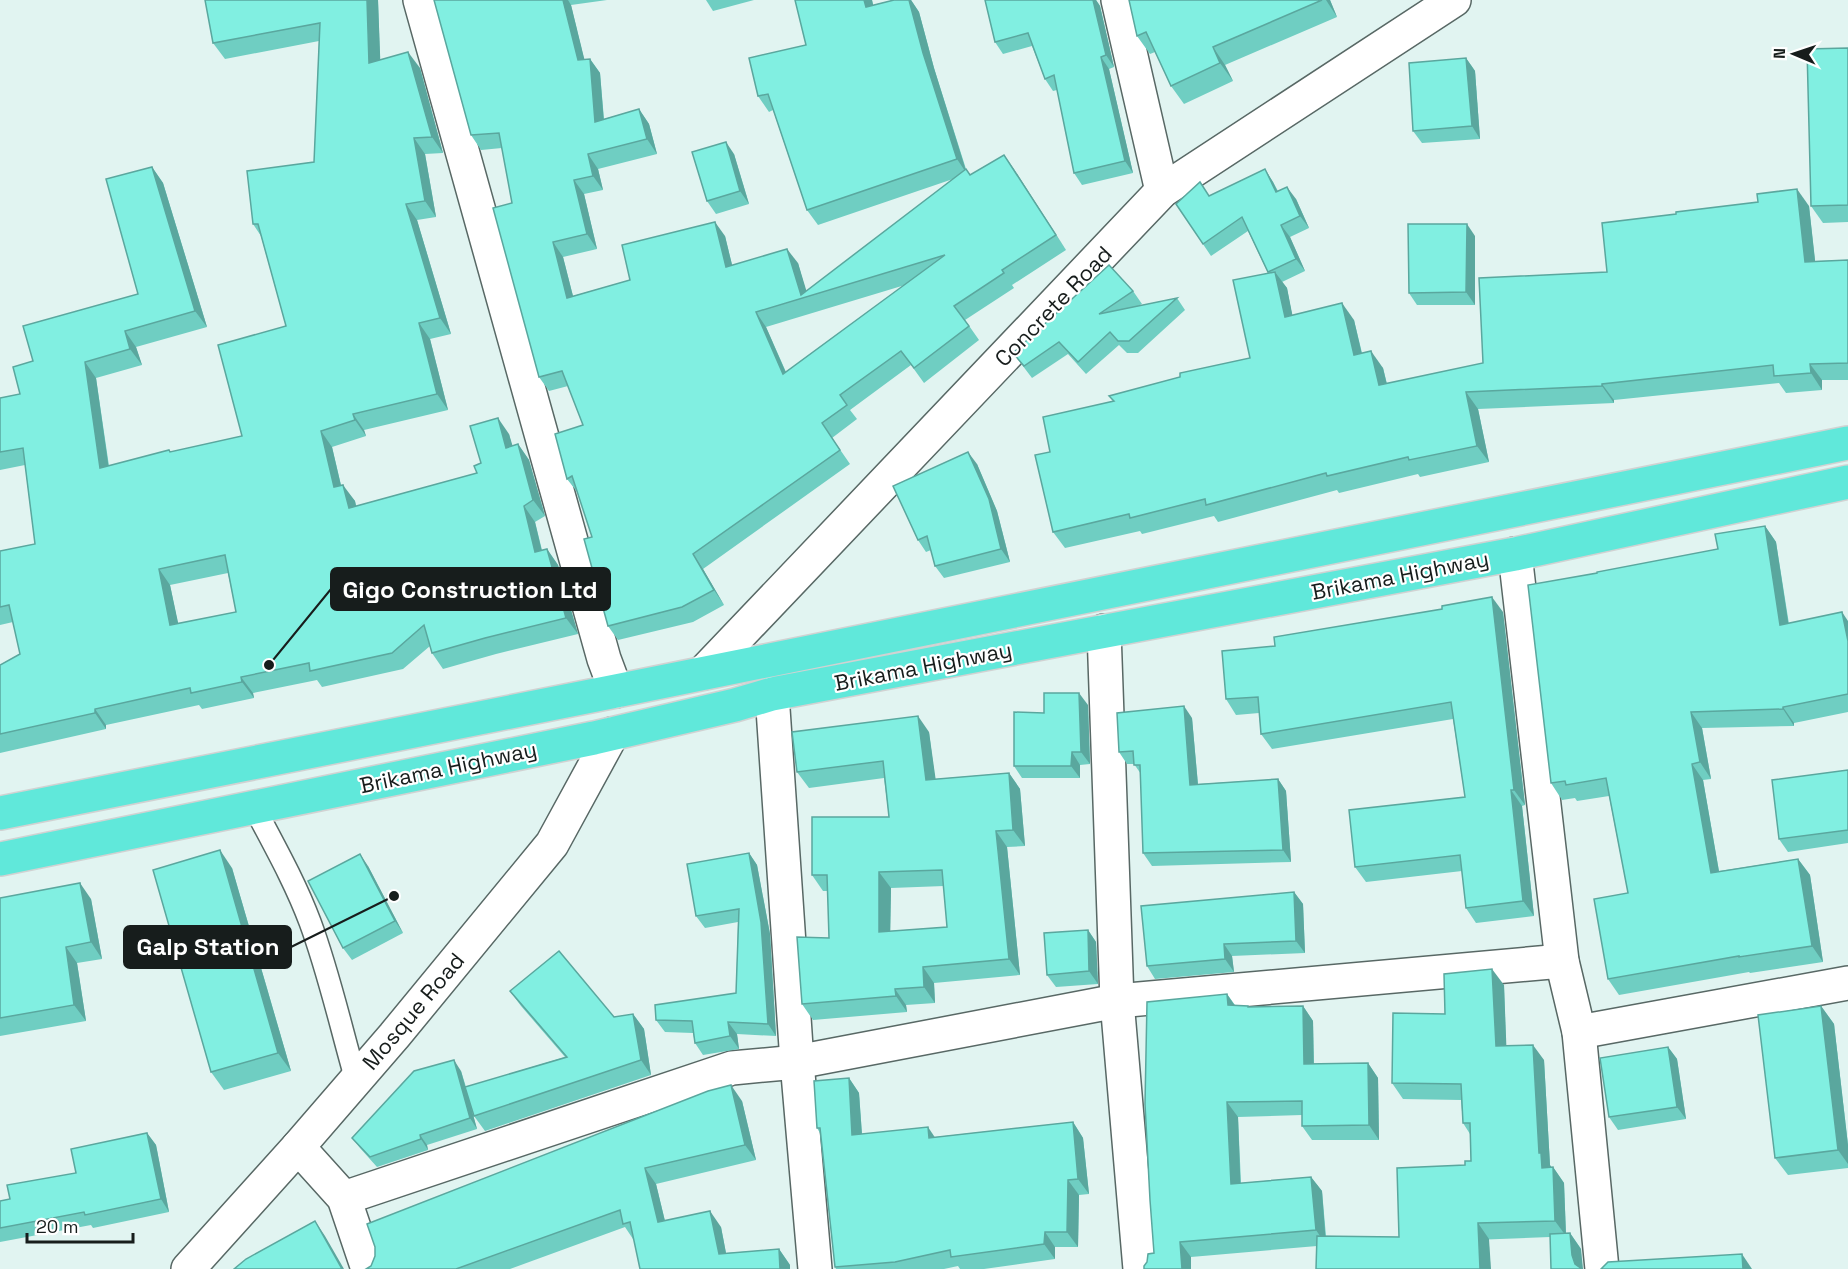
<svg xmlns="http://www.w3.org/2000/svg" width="1848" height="1269" font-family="'Space Grotesk',sans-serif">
<rect width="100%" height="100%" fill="#e1f4f1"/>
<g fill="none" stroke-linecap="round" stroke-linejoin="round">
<g stroke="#586865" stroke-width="24">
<path id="service" d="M254,807C274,845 295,882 310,922C329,973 341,1028 356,1080"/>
</g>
<g stroke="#586865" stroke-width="36">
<g id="minor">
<polyline points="1118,0 1162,191"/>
<polyline points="1515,554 1562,961 1579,1032 1602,1269"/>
<polyline points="1104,631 1117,1001 1140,1269"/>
<polyline points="772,694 797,1062 815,1269"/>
<polyline points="1579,1032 1848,983"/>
<polyline points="298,1147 344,1198 368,1269"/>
<polyline points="344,1198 732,1068 797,1062 1117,1001 1562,961"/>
</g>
</g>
<g stroke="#586865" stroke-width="36">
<g id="tertiary">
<polyline points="420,0 604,659 616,691"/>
<polyline points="703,673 1162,191 1454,0"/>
<polyline points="188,1269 298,1147 394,1036 552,844 612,734"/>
</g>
</g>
<g stroke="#d1d2d2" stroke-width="36">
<g id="trunk">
<polyline points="0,813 616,691 1848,443"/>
<polyline points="0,859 594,738 735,705 772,694 1515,554 1848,482"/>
</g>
</g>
<use href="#service" stroke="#fff" stroke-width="21"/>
<use href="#minor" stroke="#fff" stroke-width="33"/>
<use href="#tertiary" stroke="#fff" stroke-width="33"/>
<use href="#trunk" stroke="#60e8da" stroke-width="33"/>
</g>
<g fill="#6fcec2" fill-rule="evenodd">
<path d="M378,0L380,60L420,68L443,153L425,154L436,217L417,220L451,334L430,339L448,410L364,430L366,436L332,447L341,485L355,501L356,506L477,473L481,463L509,434L512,446L518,444L529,460L545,516L535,522L542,550L547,549L558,565L578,634L496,654L443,669L432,653L430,646L403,669L322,687L317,680L253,693L254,698L202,709L199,705L106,725V729L0,753V665L20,654L13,622L0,625V551L35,544L25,465L0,470V398L20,394L33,361L138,294L152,167L163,183L207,327L136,347L142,365L96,378L109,466L242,436L286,326L261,236L253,224L314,162L319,41L225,59L213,43ZM228,573L236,612L178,624L170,585Z"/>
<path d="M434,0H607L571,5L584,59H590L600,73L604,119L639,109L649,124L657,154L598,169L603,190L584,194L597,249L563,257L573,296L630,280L725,236L732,265L798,263L806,292L953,179L818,225L807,210L773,110L769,112L758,96L806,45L795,0H872L873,5L894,0H911L919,12L934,68L966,169L971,175L1004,155L1066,250L1012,285L1014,288L965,320L979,340L924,383L911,365L850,410L857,419L832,438L850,464L703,569L724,605L693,622L618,640L608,626L592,537L578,493L567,479L583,425L568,386L549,391L539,377L512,203L502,148L481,150L471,135ZM905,285L786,372L766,327Z"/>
<polygon points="706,0 754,0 713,11"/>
<polygon points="985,0 1096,0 1100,6 1114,67 1109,69 1133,173 1082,185 1074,173 1057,90 1053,91 1045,79 1032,46 1003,54 995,42"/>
<polygon points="1129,0 1330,0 1337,17 1225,65 1233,81 1184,104 1171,86 1155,52 1150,54 1137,36"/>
<polygon points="1848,48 1848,222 1823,223 1811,206"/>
<polygon points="1466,58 1475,71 1480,139 1422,143 1413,131"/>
<polygon points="734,154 749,204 716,214 707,201"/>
<polygon points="1265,169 1273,182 1278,191 1296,199 1309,228 1290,237 1305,271 1282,282 1287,288 1292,315 1354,320 1362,353 1383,368 1387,384 1483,363 1607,272 1809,206 1815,261 1848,260 1848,380 1822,380 1822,390 1786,393 1779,383 1614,400 1614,403 1478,409 1489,462 1420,477 1418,474 1339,493 1337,490 1218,522 1214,516 1142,534 1140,531 1065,548 1053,532 1050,452 1113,401 1109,396 1250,358 1268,273 1248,231 1211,256 1176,204 1210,196"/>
<polygon points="1475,236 1475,305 1417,305 1409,293"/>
<polygon points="1133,291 1142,304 1138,306 1177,298 1185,310 1138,353 1127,353 1119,345 1086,374 1068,354 1032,378 1013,353"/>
<polygon points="977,464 997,511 1010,562 944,578 935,566 931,550 926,552 918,540"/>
<polygon points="1765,526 1776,542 1789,624 1848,621 1848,712 1794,723 1794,726 1702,728 1711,779 1703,780 1719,871 1798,859 1810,875 1823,962 1750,973 1749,972 1619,995 1608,979 1628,893 1609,796 1577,801 1575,798 1562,800 1551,783 1597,573 1718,549"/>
<polygon points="1503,612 1525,805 1522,806 1534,916 1476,923 1466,908 1462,871 1366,882 1355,867 1465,797 1453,719 1272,749 1261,734 1259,713 1236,715 1226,699 1275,646"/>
<polygon points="1088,705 1090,764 1080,765 1080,778 1022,778 1014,766 1044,713"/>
<polygon points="1192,718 1198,784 1278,779 1286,791 1291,862 1152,866 1143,853 1141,774 1134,764 1127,764 1119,752"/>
<path d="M929,732L935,779L1009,773L1020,789L1025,846L1007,847L1020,975L934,983L935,1003L906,1005L907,1012L813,1020L802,1004L829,938L828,891H823L812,875L889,817L884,778L809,788L797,772ZM944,886L947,927L890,931L891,888Z"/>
<polygon points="1848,770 1848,843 1788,852 1779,839"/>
<polygon points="749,853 757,865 770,934 776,1036 737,1034 739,1049 703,1055 695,1043 693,1033 665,1032 656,1020 736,993 738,922 705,928 696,916"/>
<polygon points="368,866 403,933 352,960 343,948"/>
<polygon points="232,868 291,1071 224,1090 211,1072"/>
<polygon points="1294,892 1303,904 1305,953 1232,956 1234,972 1155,979 1147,966"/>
<polygon points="0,898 91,899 102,959 77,963 86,1021 0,1036"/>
<polygon points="1088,930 1096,942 1098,984 1056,987 1047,975"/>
<polygon points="1504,985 1506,1046 1544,1060 1550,1165 1551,1168 1553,1167 1564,1183 1566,1234 1570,1233 1581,1249 1550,1237 1317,1246 1191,1257 1191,1269 1144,1269 1154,1253 1227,994 1235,1005 1250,1007 1303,1006 1313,1021 1314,1064 1368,1063 1378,1078 1379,1140 1312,1140 1302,1126 1302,1115 1238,1117 1241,1183 1311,1177 1322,1191 1326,1236 1399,1237 1465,1165 1471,1161 1470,1134 1463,1123 1461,1100 1403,1099 1392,1083 1445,1014"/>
<polygon points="510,991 614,1017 633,1014 644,1029 651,1075 485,1131 474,1116 469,1101 477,1129 427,1145 428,1150 377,1167 360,1148 352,1138 461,1071 466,1087 565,1057 521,1006"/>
<polygon points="1821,1006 1834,1024 1848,1145 1848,1168 1788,1175 1775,1158"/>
<polygon points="1668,1047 1677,1059 1686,1119 1618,1130 1609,1117"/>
<polygon points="849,1078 859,1093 862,1134 935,1137 1073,1122 1083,1138 1089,1194 1079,1195 1078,1247 1055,1247 1055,1259 984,1269 960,1269 958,1266 944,1269 836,1269 835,1267 820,1133 817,1128"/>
<polygon points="742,1101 756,1160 656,1184 665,1221 721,1227 726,1253 779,1249 790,1265 633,1239 625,1227 510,1269 366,1269"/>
<polygon points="147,1133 156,1145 169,1212 93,1228 91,1225 0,1242 0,1201 10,1199 76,1173"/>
</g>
<g fill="#5aa79e">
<polygon points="367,0 378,0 381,79 369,63"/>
<polygon points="563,0 568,0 571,5 588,74 578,60"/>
<polygon points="864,0 872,0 877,22 866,7"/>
<polygon points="909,0 911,0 919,12 934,68 967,174 957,159 923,53"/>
<polygon points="1093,0 1096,0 1100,6 1114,67 1106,55"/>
<polygon points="1326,0 1330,0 1337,17"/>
<polygon points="1213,47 1225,65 1233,81 1220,63"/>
<polygon points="408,52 420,68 443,153 432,137"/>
<polygon points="1101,57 1109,69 1133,173 1125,161"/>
<polygon points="1466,58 1475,71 1480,139 1472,126"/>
<polygon points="590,59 600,73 605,136 595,122"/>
<polygon points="639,109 649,124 657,154 647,139"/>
<polygon points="414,138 425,154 436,217 425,201"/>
<polygon points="726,142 734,154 749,204 740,191"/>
<polygon points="588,154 598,169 603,190 593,176"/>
<polygon points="1004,155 1014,169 1066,250 1056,235"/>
<polygon points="152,167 163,183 207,327 195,311"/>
<polygon points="1265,169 1273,182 1284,205 1276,192"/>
<polygon points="574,180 584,194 597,249 587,234"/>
<polygon points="1287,187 1296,199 1309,228 1300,216"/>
<polygon points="1797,189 1809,206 1817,278 1805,262"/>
<polygon points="406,204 417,220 451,334 440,318"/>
<polygon points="715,222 725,236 736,281 726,267"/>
<polygon points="1467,224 1475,236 1475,305 1466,292"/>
<polygon points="1281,225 1290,237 1305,271 1296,259"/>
<polygon points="553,242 563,257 577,312 567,298"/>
<polygon points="787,249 798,263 808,296 801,295"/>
<polygon points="1275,272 1287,288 1296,333 1285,317"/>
<polygon points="1342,303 1354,320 1366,372 1354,355"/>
<polygon points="756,312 766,327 793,389 783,374"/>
<polygon points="419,323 430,339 448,410 437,394"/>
<polygon points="125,331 136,347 142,365 130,349"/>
<polygon points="1371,351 1383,368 1391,402 1379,385"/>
<polygon points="85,362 96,378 111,484 100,468"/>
<polygon points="1810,364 1822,380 1822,390 1811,373"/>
<polygon points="1602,384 1614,400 1614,403 1602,386"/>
<polygon points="1466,392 1478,409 1489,462 1477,446"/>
<polygon points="353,414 364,430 366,436 355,420"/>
<polygon points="498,418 509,434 518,464 506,448"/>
<polygon points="321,431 332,447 345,503 334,487"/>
<polygon points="518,444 529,460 545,516 533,500"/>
<polygon points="968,452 977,464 997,511 1010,562 1001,549"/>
<polygon points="343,485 355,501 360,524 349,508"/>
<polygon points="524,506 535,522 546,569 535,552"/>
<polygon points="1765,526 1776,542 1791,641 1780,625"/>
<polygon points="547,549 558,565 578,634 566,618"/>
<polygon points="693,554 703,569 724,605 714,590"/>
<polygon points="159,569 170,585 182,641 170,625"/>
<polygon points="1492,597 1503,612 1525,805 1514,790"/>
<polygon points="1842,612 1848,621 1848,641"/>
<polygon points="241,677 253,693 254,698 242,682"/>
<polygon points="1079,693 1088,705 1090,764 1081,752"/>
<polygon points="1184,706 1192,718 1199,797 1190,785"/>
<polygon points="1783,707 1794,723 1794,726 1783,709"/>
<polygon points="95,709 106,725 106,729 95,713"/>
<polygon points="1691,712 1702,728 1711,779 1700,762"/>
<polygon points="918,716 929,732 938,796 926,780"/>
<polygon points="1072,752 1080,765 1080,778 1071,766"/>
<polygon points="1692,764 1703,780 1722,889 1711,873"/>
<polygon points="1009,773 1020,789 1025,846 1013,830"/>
<polygon points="1278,779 1286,791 1291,862 1283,850"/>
<polygon points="1511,790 1522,806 1534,916 1523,901"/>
<polygon points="996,831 1007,847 1020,975 1009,959"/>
<polygon points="220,850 232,868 291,1071 278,1053"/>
<polygon points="749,853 757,865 770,934 776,1036 768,1024"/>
<polygon points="360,854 368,866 403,933 395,921"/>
<polygon points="1798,859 1810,875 1823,962 1812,946"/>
<polygon points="879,872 891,888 890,948 879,932"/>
<polygon points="80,883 91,899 102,959 91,942"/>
<polygon points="1294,892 1303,904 1305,953 1296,941"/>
<polygon points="1088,930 1096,942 1098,984 1089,971"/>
<polygon points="1224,944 1232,956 1234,972 1225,959"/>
<polygon points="66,947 77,963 86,1021 74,1005"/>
<polygon points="923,967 934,983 935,1003 924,987"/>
<polygon points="1492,969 1504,985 1507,1062 1496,1046"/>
<polygon points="895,989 906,1005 907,1012 896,996"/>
<polygon points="1227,994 1237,1009 1228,1005"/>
<polygon points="1303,1006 1313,1021 1314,1079 1304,1064"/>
<polygon points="1821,1006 1834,1024 1848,1145 1848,1164 1838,1150"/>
<polygon points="633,1014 644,1029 651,1075 641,1060"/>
<polygon points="728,1022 737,1034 739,1049 730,1036"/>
<polygon points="1533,1045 1544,1060 1550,1165 1552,1168 1542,1168 1539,1153"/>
<polygon points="1668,1047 1677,1059 1686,1119 1677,1107"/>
<polygon points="454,1060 461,1071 477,1129 470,1118"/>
<polygon points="1368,1063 1378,1078 1379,1140 1369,1125"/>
<polygon points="849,1078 859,1093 863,1150 852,1135"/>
<polygon points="731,1085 742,1101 756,1160 745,1145"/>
<polygon points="1227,1102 1238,1117 1241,1199 1231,1184"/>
<polygon points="1073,1122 1083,1138 1089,1194 1078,1179"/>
<polygon points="928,1127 938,1142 929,1138"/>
<polygon points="147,1133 156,1145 169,1212 161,1199"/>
<polygon points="420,1135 427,1145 428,1150 421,1139"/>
<polygon points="1553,1167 1564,1183 1566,1236 1555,1221"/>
<polygon points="645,1168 656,1184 669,1238 658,1222"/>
<polygon points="1311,1177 1322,1191 1326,1245 1316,1230"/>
<polygon points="1068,1180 1079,1195 1078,1247 1067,1232"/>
<polygon points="710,1211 721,1227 729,1269 719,1254"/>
<polygon points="315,1221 325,1236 344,1269 342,1269"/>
<polygon points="1478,1223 1489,1239 1491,1269 1480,1269"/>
<polygon points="1045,1232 1055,1247 1055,1259 1044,1244"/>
<polygon points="1570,1233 1581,1249 1583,1269 1579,1269 1575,1264 1572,1255"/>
<polygon points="1180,1242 1191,1257 1191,1269 1182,1269"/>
<polygon points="779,1249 790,1265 790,1269 780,1269"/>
<polygon points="1742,1254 1752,1269 1743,1269"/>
</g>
<g fill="#81efe1" stroke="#5aa79e" stroke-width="1.5" fill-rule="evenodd">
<path d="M205,0H367L369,63L408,52L432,137L414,138L425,201L406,204L440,318L419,323L437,394L353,414L355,420L321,431L334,487L343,485L349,508L477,473L474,466L481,463L470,426L498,418L506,448L518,444L533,500L524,506L535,552L547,549L566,618L485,638L432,653L424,625L392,653L310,671L309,663L241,677L242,682L191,693L190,688L95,709V713L0,734V665L20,654L9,605L0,607V551L35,544L23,448L0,452V398L20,394L13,367L33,361L23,326L138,294L106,179L152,167L195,311L125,331L130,349L85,362L100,468L169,450L170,452L242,436L218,345L286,326L258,224H253L247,171L314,162L320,23L213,43ZM225,555L236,612L170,625L159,569Z"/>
<path d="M434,0H563L578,60L590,59L595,122L639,109L647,139L588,154L593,176L574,180L587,234L553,242L567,298L630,280L622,245L715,222L726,267L787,249L801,295L966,169L970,175L1004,155L1056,235L1002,270L1004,273L954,306L969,326L914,368L901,351L840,395L847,405L822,423L840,450L693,554L714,590L682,607L608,626L584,539L592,537L572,476L567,479L555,434L583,425L562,371L539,377L493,208L512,203L499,133L471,135ZM945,255L881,302L783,374L756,312Z"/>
<polygon points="795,0 864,0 866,7 894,0 909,0 923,53 957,159 807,210 768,94 758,96 749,58 806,45"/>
<polygon points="985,0 1093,0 1106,55 1101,57 1125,161 1074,173 1054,75 1045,79 1028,33 995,42"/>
<polygon points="1129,0 1322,0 1213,47 1220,63 1171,86 1146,32 1137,36"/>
<polygon points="1848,48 1848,205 1811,206 1807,49"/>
<polygon points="1466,58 1472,126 1413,131 1409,63"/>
<polygon points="726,142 740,191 707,201 692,152"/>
<polygon points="1265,169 1276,192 1287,187 1300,216 1281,225 1296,259 1268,272 1242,217 1203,244 1176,204 1200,182 1209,196"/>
<polygon points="1797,189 1805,262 1848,260 1848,363 1810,364 1811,373 1774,376 1773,365 1602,384 1602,386 1466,392 1477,446 1409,460 1408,457 1327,476 1326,473 1206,505 1205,499 1130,518 1129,514 1053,532 1035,455 1050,452 1043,417 1114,401 1109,396 1180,377 1180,373 1250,358 1233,280 1275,272 1285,317 1342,303 1354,355 1371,351 1379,385 1483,363 1479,278 1607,272 1602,223 1676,214 1676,212 1758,202 1757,194"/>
<polygon points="1408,224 1467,224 1466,292 1409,293"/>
<polygon points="1109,265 1133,291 1099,314 1177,298 1129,341 1118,341 1110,332 1078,362 1059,342 1024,366 1013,353"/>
<polygon points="968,452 989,499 1001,549 935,566 927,536 918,540 893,486"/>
<polygon points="1765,526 1780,625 1842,612 1848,641 1848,694 1783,707 1783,709 1691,712 1700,762 1692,764 1711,873 1798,859 1812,946 1739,957 1739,956 1608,979 1594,899 1628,893 1606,778 1566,785 1565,781 1551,783 1528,585 1597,573 1597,572 1718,549 1715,534"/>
<polygon points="1492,597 1514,790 1511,790 1523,901 1466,908 1460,855 1355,867 1349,810 1465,797 1451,702 1261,734 1258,697 1226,699 1222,651 1275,646 1274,637 1442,609 1442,606"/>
<polygon points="1044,693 1079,693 1081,752 1072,752 1071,766 1014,766 1014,712 1044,713"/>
<polygon points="1184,706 1190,785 1278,779 1283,850 1143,853 1140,765 1134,765 1133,751 1119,752 1117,713"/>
<path d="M918,716L926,780L1009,773L1013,830L996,831L1009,959L923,967L924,987L895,989L896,996L802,1004L797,937L829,938L827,875H812V817H889L883,761L797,772L792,732ZM942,870L947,927L879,932V872Z"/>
<polygon points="1848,770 1848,830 1779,839 1772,780"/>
<polygon points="220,850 278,1053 211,1072 153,870"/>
<polygon points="749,853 761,922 768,1024 728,1022 730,1036 695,1043 692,1021 656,1020 655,1005 736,993 739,909 696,916 687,864"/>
<polygon points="360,854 395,921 343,948 308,881"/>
<polygon points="80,883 91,942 66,947 74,1005 0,1018 0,898"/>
<polygon points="1294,892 1296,941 1224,944 1225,959 1147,966 1141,906"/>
<polygon points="1088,930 1089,971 1047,975 1044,933"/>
<polygon points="559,951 614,1017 633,1014 641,1060 474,1116 465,1087 567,1057 510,991"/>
<polygon points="1492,969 1496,1046 1533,1045 1539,1153 1541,1153 1542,1168 1553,1167 1555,1221 1478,1223 1480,1269 1316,1269 1317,1236 1399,1237 1397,1168 1465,1165 1465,1161 1471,1161 1470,1123 1463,1123 1461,1084 1392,1083 1393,1013 1445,1014 1444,974"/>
<polygon points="1227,994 1228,1005 1248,1006 1248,1007 1303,1006 1304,1064 1368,1063 1369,1125 1302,1126 1302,1101 1227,1102 1231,1184 1311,1177 1316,1230 1180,1242 1182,1269 1144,1269 1144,1266 1147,1262 1148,1254 1154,1253 1150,1200 1145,1104 1147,1002"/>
<polygon points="1821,1006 1838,1150 1775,1158 1758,1015"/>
<polygon points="1668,1047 1677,1107 1609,1117 1600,1058"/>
<polygon points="454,1060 470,1118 420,1135 421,1139 370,1157 352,1138 414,1071"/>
<polygon points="849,1078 852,1135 928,1127 929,1138 1073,1122 1078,1179 1068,1180 1067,1232 1045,1232 1044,1244 951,1257 950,1250 895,1262 835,1267 820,1128 817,1128 814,1081"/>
<polygon points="731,1085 745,1145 645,1168 658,1222 710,1211 719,1254 779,1249 780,1269 640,1269 630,1222 623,1224 620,1210 456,1269 366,1269 371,1266 375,1256 375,1247 367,1224 708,1091"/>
<polygon points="147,1133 161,1199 85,1215 84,1212 0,1228 0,1201 10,1199 7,1185 76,1173 71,1149"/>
<polygon points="315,1221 342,1269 234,1269 246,1259"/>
<polygon points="1570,1233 1572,1255 1575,1264 1582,1269 1551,1269 1550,1234"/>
<polygon points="1742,1254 1743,1269 1601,1269 1608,1262"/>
</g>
<g text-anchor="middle" stroke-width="4.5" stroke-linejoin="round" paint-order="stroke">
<g font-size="22" fill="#171d1c" stroke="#fff">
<text transform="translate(1053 306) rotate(-46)" y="8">Concrete Road</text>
<text transform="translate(1400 575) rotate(-11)" y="8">Brikama Highway</text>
<text transform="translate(923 666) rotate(-11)" y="8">Brikama Highway</text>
<text transform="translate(448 767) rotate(-12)" y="8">Brikama Highway</text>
<text transform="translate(413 1011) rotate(-50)" y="8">Mosque Road</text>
</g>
</g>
<path fill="none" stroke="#171d1c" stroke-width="2" d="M269 665L331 589M394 896L291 947"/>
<g fill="#171d1c" stroke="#fff" stroke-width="2">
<circle cx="269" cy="665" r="6"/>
<circle cx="394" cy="896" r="6"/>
</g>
<g fill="#171d1c" stroke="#171d1c" stroke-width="2">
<rect x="331" y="568" width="279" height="42" rx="6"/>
<rect x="124" y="926" width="167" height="42" rx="6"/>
</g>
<g font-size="24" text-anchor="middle" font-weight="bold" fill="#fff">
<text x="470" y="598">Gigo Construction Ltd</text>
<text x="208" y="955">Galp Station</text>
</g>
<g transform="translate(1794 54) rotate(272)" stroke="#ffffff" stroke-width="4.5" paint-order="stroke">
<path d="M0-4.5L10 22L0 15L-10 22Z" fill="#171d1c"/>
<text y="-9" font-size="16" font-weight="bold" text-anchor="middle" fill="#171d1c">N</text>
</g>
<path d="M27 1233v9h106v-9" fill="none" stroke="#171d1c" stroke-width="3"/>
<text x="36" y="1233" font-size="18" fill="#171d1c" stroke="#ffffff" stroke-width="4.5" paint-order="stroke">20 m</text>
</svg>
